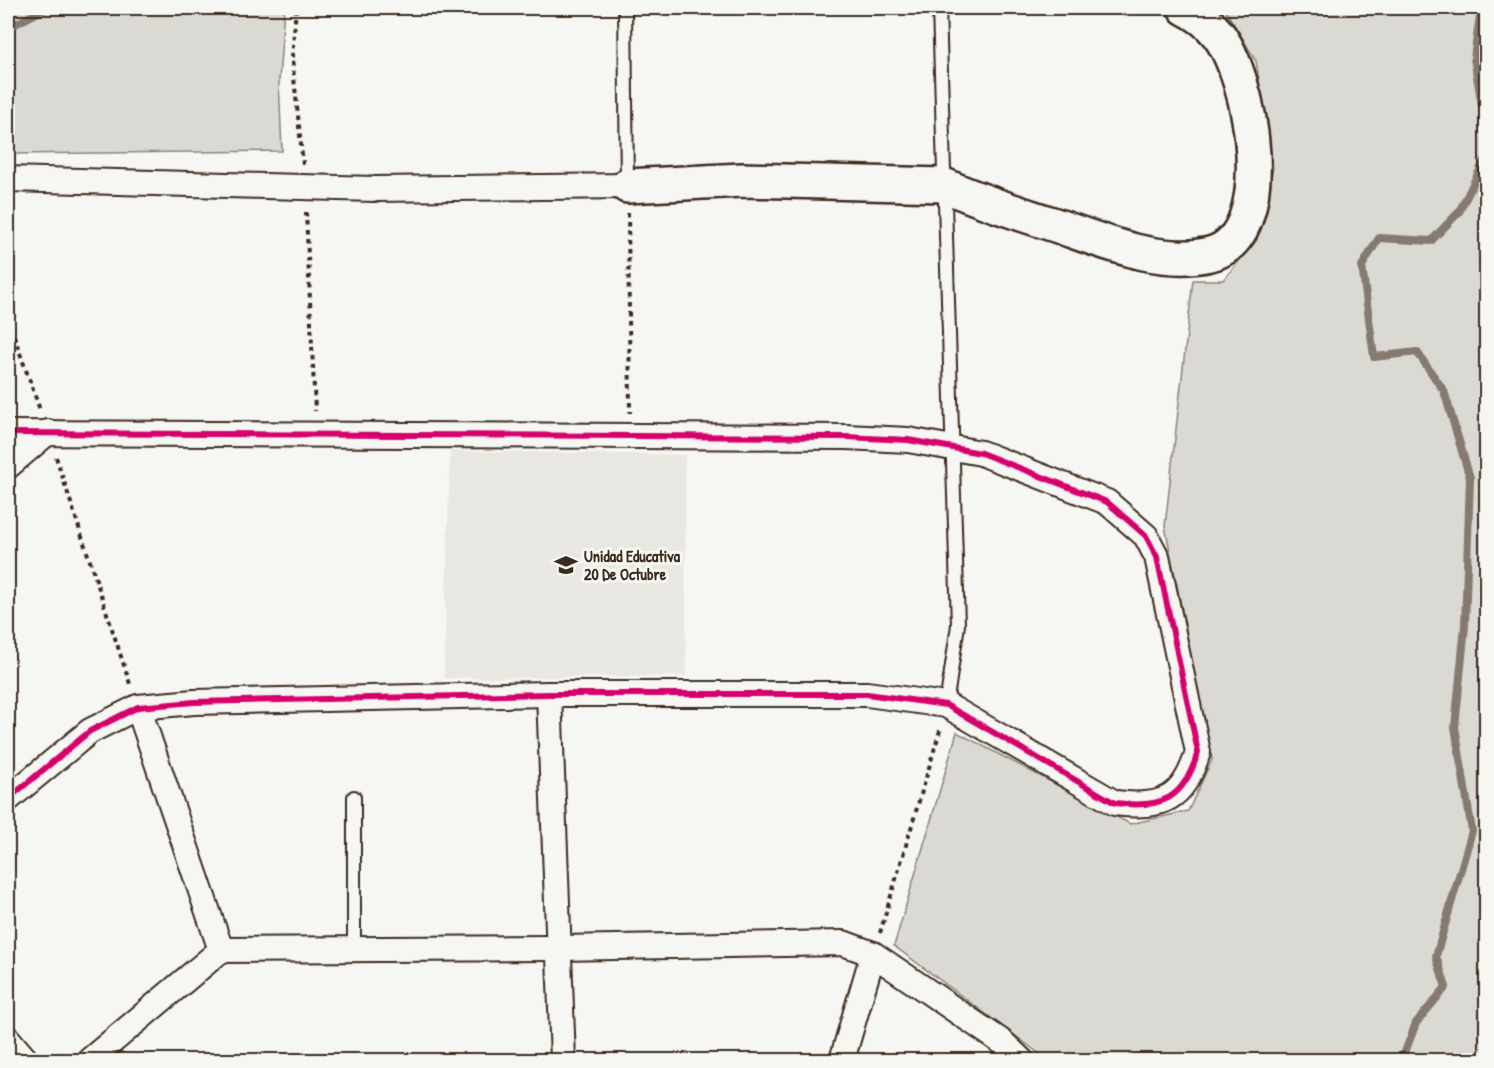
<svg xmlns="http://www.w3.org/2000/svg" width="1494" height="1068" font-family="'Patrick Hand',sans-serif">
<rect width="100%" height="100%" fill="#f6f6f2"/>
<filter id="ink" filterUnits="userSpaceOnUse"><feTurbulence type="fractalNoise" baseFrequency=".0167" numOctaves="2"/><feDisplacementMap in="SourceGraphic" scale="12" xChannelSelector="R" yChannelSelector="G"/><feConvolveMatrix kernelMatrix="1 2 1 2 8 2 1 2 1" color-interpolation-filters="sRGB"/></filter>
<g filter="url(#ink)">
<polygon fill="#e8e7e2" points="450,451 685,455 686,676 444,678"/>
<g fill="#dad9d3" stroke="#8a8278" stroke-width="1.5">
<polygon points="8,8 284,8 279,81 282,151 8,154"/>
<polygon points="1224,8 1486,8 1486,1060 1048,1060 894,946 957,732 1130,824 1188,811 1212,760 1165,526 1193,280 1223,280 1257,240 1273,168 1256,61"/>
</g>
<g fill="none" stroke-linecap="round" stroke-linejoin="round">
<g stroke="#857a71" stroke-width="8">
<polyline points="1481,8 1474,58 1486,129"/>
<polyline points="8,28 46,8"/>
<polyline points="1402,1060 1416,1023 1446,987 1436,956 1472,831 1455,727 1465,626 1470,478 1444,391 1417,352 1374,357 1362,266 1379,238 1431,241 1459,212 1486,158"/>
</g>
<g stroke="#3b2a1e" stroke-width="16">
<g id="lane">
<polyline points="625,8 627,184"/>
<polyline points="939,8 958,625 946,705"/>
<polyline points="354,949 354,797"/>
</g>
</g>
<g stroke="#3b2a1e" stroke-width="28">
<g id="street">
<polyline points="8,179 375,189 627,186"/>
<path d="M8,433L846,437L908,440L981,453L1107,502L1146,536L1157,557L1198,752C1184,799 1163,809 1115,803L946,705L867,694H549L194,702L138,707L90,731L8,799"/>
<polyline points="8,466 48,432"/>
<polyline points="549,694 563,1060"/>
<polyline points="138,707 221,950"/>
<polyline points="8,1039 26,1060"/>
<polyline points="90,1060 221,950 559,948 843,943 873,954 1002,1042 1021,1060"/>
<polyline points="842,1060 873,954"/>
</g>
</g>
<g stroke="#3b2a1e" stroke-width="38">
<path id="secondary" d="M627,186L742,180L944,185C977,200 1012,211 1046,222C1096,238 1157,267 1210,254C1281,237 1251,74 1217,33C1209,23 1197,14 1185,8"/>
</g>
<g stroke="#3b2a1e" stroke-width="4" stroke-dasharray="4.5 4.5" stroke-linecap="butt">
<polyline points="296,8 292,58 303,165"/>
<polyline points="306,212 315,411"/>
<polyline points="628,213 630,413"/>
<polyline points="8,319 40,410"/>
<polyline points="56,457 131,687"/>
<polyline points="880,933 941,727"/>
</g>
<use href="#lane" stroke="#f6f6f2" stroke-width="12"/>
<use href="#street" stroke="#f6f6f2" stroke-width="24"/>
<use href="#secondary" stroke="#f6f6f2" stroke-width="33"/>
<g stroke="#f6f6f2" stroke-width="10">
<path id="cycleway" d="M8,433L846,437L908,440L981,453L1107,502L1146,536L1157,557L1198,752C1184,799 1163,809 1115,803L946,705L867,694H549L194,702L138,707L90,731L8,799"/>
</g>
<use href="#cycleway" stroke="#d6006c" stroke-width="6"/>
</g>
</g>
<defs>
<g id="school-bare" transform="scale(1.8)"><path d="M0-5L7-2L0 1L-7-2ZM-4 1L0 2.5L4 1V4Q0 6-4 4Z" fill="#3b2a1e" stroke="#f6f6f2" stroke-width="2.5" paint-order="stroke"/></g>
</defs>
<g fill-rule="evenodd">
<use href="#school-bare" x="566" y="565"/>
</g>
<g text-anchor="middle" stroke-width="6" stroke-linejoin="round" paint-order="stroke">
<g font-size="16" font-weight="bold" fill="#3b2a1e" stroke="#f6f6f2" text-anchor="start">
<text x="584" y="562">Unidad Educativa<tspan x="584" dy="18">20 De Octubre</tspan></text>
</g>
</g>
<rect width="1494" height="1068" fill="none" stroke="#f6f6f2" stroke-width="30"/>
<rect x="15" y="15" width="1464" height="1038" fill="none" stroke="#3b2a1e" stroke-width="2" filter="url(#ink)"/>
</svg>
